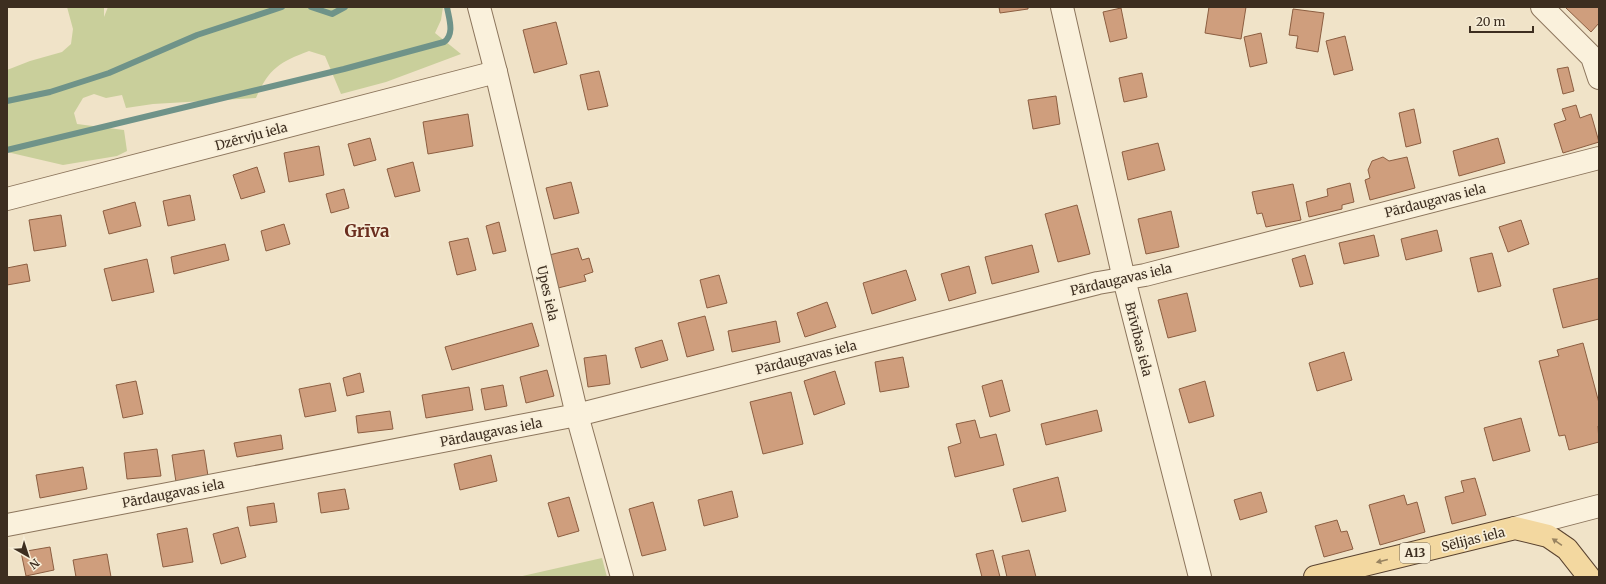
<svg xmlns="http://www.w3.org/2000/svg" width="1606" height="584" font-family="Merriweather,serif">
<rect width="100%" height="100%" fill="#f0e3c8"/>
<g fill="#c9cf9b">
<path d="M67,7H104V17L108,7H443L441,20L435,33L461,54L386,82L341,94L325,56L309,51C280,62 269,68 256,98L153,104L126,108L122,95L106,98L94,94L83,98L74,113L77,124L124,130L127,151L117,156L63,165L7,152V70L30,61L62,52L71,44L73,29Z"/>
<polygon points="602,558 607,577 518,577"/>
</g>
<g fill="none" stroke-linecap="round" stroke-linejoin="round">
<g stroke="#6f9389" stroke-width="6">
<polyline points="311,7 332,14 345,7"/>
<polyline points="7,101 50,92 109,73 197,35 282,7"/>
<path d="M7,150L344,69L444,42C455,34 449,19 447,7"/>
</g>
</g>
<g fill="#cf9e7d" stroke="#8c5e41">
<polygon points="999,7 1028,7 1028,9 1000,13"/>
<polygon points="1209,7 1246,7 1241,39 1205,33"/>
<polygon points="1565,7 1599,7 1599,23 1591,32"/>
<polygon points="1121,8 1127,38 1110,42 1103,12"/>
<polygon points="1293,9 1324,13 1318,52 1296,48 1298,36 1289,35"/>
<polygon points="556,22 567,64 534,73 523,30"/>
<polygon points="1261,33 1267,63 1250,67 1244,37"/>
<polygon points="1345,36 1353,70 1334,75 1326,41"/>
<polygon points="1568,67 1574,91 1563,94 1557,69"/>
<polygon points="599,71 608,106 588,110 580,75"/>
<polygon points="1142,73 1147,97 1124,102 1119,78"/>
<polygon points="1056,96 1060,124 1033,129 1028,100"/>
<polygon points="1576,105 1580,118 1591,114 1599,142 1563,153 1554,124 1566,120 1562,109"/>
<polygon points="1414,109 1421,143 1406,147 1399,113"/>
<polygon points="468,114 473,146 428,154 423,122"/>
<polygon points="370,138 376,160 354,166 348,144"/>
<polygon points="1498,138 1505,163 1459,176 1453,151"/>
<polygon points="1158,143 1165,170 1128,180 1122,152"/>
<polygon points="319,146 324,175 289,182 284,153"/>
<polygon points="1383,157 1389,161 1407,157 1415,188 1370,200 1365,180 1370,178 1368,170 1372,161"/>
<polygon points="413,162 420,191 395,197 387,169"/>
<polygon points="257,167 265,192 241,199 233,175"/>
<polygon points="571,182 579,213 554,219 546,188"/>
<polygon points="1350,183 1354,202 1342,205 1342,209 1309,217 1306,202 1328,196 1327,189"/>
<polygon points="1293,184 1301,220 1266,227 1262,213 1257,214 1252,192"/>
<polygon points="344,189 349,208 331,213 326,194"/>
<polygon points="190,195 195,220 168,226 163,201"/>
<polygon points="135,202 141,226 109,234 103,211"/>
<polygon points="1077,205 1090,254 1058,262 1045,214"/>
<polygon points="1171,211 1179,247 1146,254 1138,219"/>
<polygon points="61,215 66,246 34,251 29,220"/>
<polygon points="1521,220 1529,244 1508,252 1499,227"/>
<polygon points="499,222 506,251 493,254 486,226"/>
<polygon points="284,224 290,244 266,251 261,231"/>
<polygon points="1437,230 1442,251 1406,260 1401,239"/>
<polygon points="1374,235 1379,256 1344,264 1339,243"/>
<polygon points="468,238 476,270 457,275 449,242"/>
<polygon points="225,244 229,260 174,274 171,257"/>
<polygon points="1032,245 1039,272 992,284 985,257"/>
<polygon points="578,248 582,260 589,258 593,272 584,275 586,281 558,288 549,255"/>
<polygon points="1492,253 1501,286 1478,292 1470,258"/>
<polygon points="1305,255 1313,284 1300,287 1292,259"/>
<polygon points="147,259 154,292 112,301 104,269"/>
<polygon points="27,264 30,281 7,285 7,268"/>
<polygon points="969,266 976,293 949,301 941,274"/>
<polygon points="906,270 916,300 872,314 863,283"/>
<polygon points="719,275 727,303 707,308 700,280"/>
<polygon points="1599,278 1599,319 1563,328 1553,289"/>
<polygon points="1187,293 1196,331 1168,338 1158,300"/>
<polygon points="827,302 836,327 805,337 797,313"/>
<polygon points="705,316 714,350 687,357 678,323"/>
<polygon points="776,321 780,342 732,352 728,331"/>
<polygon points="532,323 539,346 452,370 445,347"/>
<polygon points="662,340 668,360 641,368 635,348"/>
<polygon points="1583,343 1599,403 1599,426 1598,426 1599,442 1569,450 1565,435 1559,436 1539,361 1559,356 1557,350"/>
<polygon points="1344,352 1352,380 1317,391 1309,363"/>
<polygon points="606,355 610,384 588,387 584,358"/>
<polygon points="903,357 909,387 880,392 875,362"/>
<polygon points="547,370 554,396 526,403 520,377"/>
<polygon points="835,371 845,404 814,415 804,381"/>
<polygon points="360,373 364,392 347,396 343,378"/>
<polygon points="1002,380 1010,411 990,417 982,386"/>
<polygon points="136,381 143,414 123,418 116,385"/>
<polygon points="1205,381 1214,416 1189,423 1179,389"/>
<polygon points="330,383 336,411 305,417 299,389"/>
<polygon points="503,385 507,406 485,410 481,389"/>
<polygon points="469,387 473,410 426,418 422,395"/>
<polygon points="791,392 803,444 763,454 750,402"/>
<polygon points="1097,410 1102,431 1046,445 1041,424"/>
<polygon points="390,411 393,429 358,433 356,416"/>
<polygon points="1521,418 1530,451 1493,461 1484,428"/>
<polygon points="975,420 980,438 996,434 1004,465 955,477 948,447 961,443 956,424"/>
<polygon points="281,435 283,449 237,457 234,443"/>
<polygon points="157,449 161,476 127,479 124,453"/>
<polygon points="204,450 208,476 176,482 172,455"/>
<polygon points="491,455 497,481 460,490 454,464"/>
<polygon points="83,467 87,489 40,498 36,475"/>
<polygon points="1058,477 1066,511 1022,522 1013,489"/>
<polygon points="1475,478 1486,515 1452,524 1445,497 1464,492 1461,481"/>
<polygon points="345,489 349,509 321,513 318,493"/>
<polygon points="732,491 738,517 704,526 698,500"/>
<polygon points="1261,492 1267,512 1240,520 1234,500"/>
<polygon points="1404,495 1407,505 1417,502 1425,532 1380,545 1369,505"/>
<polygon points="569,497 579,531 558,537 548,503"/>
<polygon points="653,502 666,550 642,556 629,509"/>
<polygon points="274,503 277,522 250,526 247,507"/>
<polygon points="1337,520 1341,532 1347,531 1353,549 1324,557 1315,526"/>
<polygon points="238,527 246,557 221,564 213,534"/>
<polygon points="187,528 193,562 163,567 157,534"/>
<polygon points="50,547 54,570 26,576 21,552"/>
<polygon points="993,550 1000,577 982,577 976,554"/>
<polygon points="1029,550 1036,577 1007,577 1002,556"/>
<polygon points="107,554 111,577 76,577 73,560"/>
</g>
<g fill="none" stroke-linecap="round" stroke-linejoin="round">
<g stroke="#8c755c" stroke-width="24">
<g id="street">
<polyline points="479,7 496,72 577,415 622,577"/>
<polyline points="1062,7 1124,279 1200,577"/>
<polyline points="1542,7 1592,57 1599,78"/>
<polyline points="7,199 496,72"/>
<polyline points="7,525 577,415 1098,283 1145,275 1599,158"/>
<polyline points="1515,528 1599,506"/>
</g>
</g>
<g stroke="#5a4330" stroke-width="24">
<polyline id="primary" points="1315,577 1515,528 1548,536 1567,549 1589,577"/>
</g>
<use href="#street" stroke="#faf1dc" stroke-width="22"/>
<use href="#primary" stroke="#f3d8a0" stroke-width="22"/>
</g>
<defs><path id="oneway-solid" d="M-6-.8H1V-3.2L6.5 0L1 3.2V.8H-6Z"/></defs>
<g fill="#988360">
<use href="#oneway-solid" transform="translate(1557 542) rotate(-145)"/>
<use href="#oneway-solid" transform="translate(1382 561) rotate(166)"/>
</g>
<g text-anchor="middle" stroke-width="3.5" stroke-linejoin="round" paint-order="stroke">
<rect fill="#f7eed8" stroke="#756857" stroke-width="1" x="1400" y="543" width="30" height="20" rx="3"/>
<g font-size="12" font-weight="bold" fill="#3d2e20">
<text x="1415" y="557">A13</text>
</g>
<g font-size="13" fill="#3d2e20" stroke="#f7eed8">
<text transform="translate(251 136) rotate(-15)" y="5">Dzērvju iela</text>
<text transform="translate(1435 200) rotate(-14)" y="5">Pārdaugavas iela</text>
<text transform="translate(1121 279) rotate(-13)" y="5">Pārdaugavas iela</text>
<text transform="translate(548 293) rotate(77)" y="5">Upes iela</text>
<text transform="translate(1139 339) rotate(76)" y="5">Brīvības iela</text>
<text transform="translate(806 357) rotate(-14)" y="5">Pārdaugavas iela</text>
<text transform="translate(491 432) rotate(-11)" y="5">Pārdaugavas iela</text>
<text transform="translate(173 493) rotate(-11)" y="5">Pārdaugavas iela</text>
<text transform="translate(1473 539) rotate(-14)" y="5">Sēlijas iela</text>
</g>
<g font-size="17" font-weight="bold" fill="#6a2d1e" stroke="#f7eed8">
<text x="367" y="237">Grīva</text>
</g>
</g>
<rect width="1606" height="584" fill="none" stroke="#3d2e20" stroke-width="16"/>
<g transform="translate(28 556) rotate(141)" stroke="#f7eed8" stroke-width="3" paint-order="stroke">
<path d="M0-3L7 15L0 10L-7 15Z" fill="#3d2e20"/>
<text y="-6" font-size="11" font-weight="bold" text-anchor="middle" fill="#3d2e20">N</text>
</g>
<path d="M1470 26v6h63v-6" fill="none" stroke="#3d2e20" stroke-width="2"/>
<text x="1476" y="26" font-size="12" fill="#3d2e20" stroke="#f7eed8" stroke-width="3" paint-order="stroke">20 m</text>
</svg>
